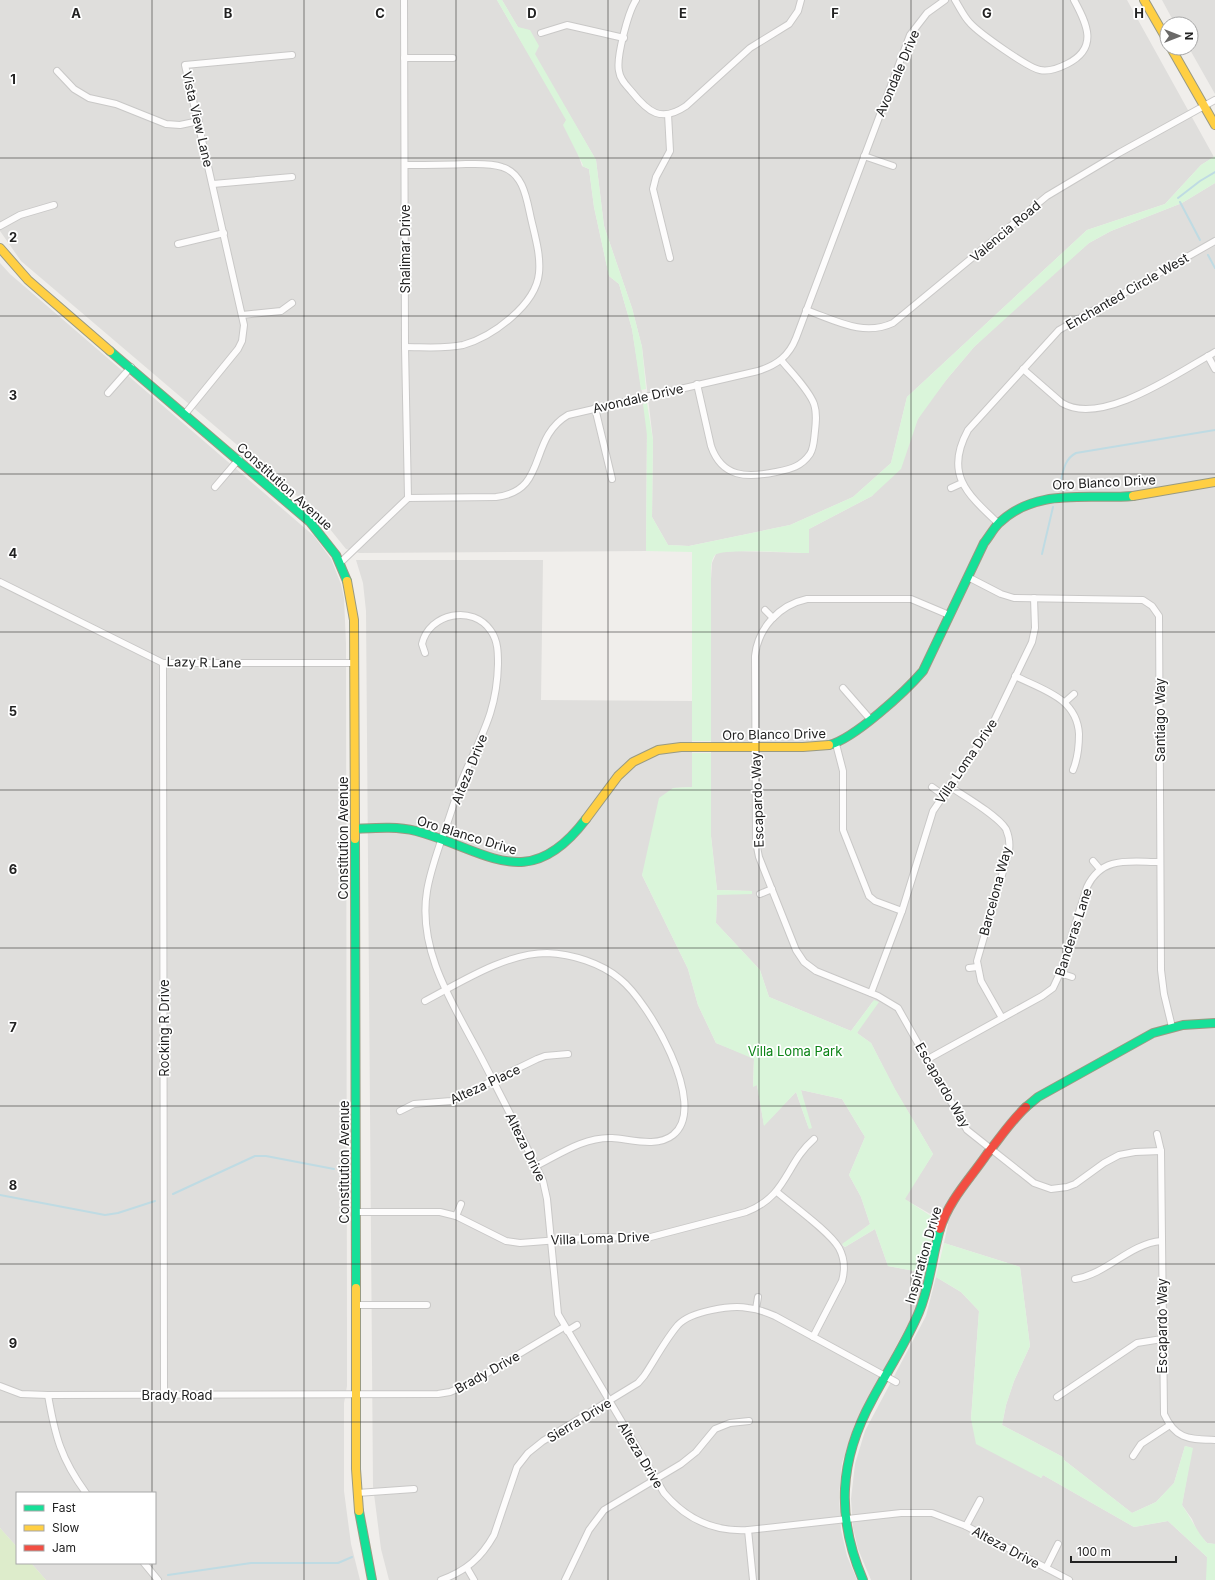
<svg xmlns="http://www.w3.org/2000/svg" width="1215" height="1580" font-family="Inter,sans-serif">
<rect width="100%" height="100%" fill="#f0eeeb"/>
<g fill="#dfdedc">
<polygon points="0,0 497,0 567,120 582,166 589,169 594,207 609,276 619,284 632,329 647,424 646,551 359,553 346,549 317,513 21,261 0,231"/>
<polygon points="502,0 1127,0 1214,157 1201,165 1165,204 1087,230 907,397 891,463 853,497 790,525 689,546 668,545 652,517 653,440 642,347 632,308 604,226 596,160"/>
<polygon points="1162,0 1215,0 1215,94 1189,48 1191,48 1191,24 1175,24"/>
<polygon points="1215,183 1215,1544 1207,1543 1198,1533 1192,1519 1182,1505 1192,1448 1185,1446 1174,1483 1156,1502 1132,1513 1064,1460 1063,1457 1002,1425 1006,1405 1014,1381 1030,1346 1020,1267 944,1243 948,1224 904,1199 933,1154 894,1088 871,1043 857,1033 874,1000 851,1031 769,997 760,970 716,923 717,894 752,894 752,891 717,890 711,836 711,579 712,563 716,554 719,552 736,551 809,553 809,529 872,496 925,407 947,379 974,347 1033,292 1089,243 1111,231 1182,203"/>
<polygon points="0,263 10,274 314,536 331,559 341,584 344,598 346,644 347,1336 347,1386 344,1403 344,1491 351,1544 360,1580 46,1580 31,1563 155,1563 155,1493 17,1493 17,1547 0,1528"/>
<polygon points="356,560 543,560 541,700 692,701 692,787 673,788 642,875 688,969 698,1005 716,1043 754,1058 753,1086 757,1085 764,1125 796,1092 809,1129 801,1090 842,1099 865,1137 849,1175 861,1197 870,1224 842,1245 845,1247 875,1229 888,1266 925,1273 916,1309 855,1423 842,1463 839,1496 841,1530 847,1556 857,1580 389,1580 381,1549 373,1486 366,611 363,583"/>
<polygon points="936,1277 961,1292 979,1311 971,1419 1041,1478 1043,1475 1134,1527 1168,1521 1207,1557 1207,1580 871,1580 858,1549 853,1528 851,1499 855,1464 865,1431 926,1316"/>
</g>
<polygon fill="#ddeccb" points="0,1528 17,1547 17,1563 31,1563 46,1580 0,1580"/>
<g fill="#daf5da">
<polygon points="497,0 502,0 518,27 530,30 539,46 535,54 596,160 604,226 632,308 642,347 646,389 641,390 632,329 619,284 609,276 594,207 589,169 582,166 583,165 563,125 566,120"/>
<path d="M1215,156V183L1182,203L1111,231L1089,243L974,347L947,379L918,419L901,469L872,496L809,529V553C795,553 722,548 715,555C710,561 711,572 711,579V741H692V552L646,551L647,435L643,404L647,403L653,440L652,517L668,545L689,546L790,525L853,497L891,463L907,397L1087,230L1165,204L1201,165Z"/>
<polygon points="692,753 711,753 711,836 717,890 752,891 752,894 717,895 716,923 760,970 769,997 851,1031 874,1000 879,1002 857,1033 871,1043 895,1089 933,1154 905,1199 937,1220 925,1273 888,1266 875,1229 845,1247 842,1244 870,1224 861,1197 849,1175 865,1137 842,1099 801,1090 812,1128 809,1129 796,1092 764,1126 757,1085 753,1087 754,1059 716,1043 698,1005 688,969 642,875 659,798 673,788 692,787"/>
<path d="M944,1243L1020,1267L1030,1346L1014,1381L1006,1405L1002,1425L1063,1457L1064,1460L1132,1513L1156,1502L1174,1483L1185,1446L1193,1448L1182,1505C1191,1518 1197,1532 1207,1543L1215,1544V1580H1206L1207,1557L1168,1521L1134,1527L1043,1475L1041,1478L976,1444L971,1419L979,1311L961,1292L936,1277Z"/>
</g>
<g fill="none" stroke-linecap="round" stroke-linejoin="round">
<g stroke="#bfdbe3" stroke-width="2">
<polyline points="1178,198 1200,181 1215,172"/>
<polyline points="1180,202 1200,240"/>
<polyline points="1208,255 1215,268"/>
<path d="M1060,485C1063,472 1064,459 1076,453L1215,430"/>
<polyline points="1042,554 1053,507"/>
<polyline points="173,1194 255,1156 266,1156 334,1169"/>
<polyline points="0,1195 105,1215 118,1213 155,1201"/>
<polyline points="168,1575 251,1563 338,1563 352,1557"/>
</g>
<g stroke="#c9c8c7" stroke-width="8">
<g id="street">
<polyline points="404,0 405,347 408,498"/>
<path d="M636,0C628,12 616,58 619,71C620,80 627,86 632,92C648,112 661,123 686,106L750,48L789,24L798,11L801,0"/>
<path d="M955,0C960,8 964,17 970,23C979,33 1028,68 1040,70C1049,72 1059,68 1067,64C1099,48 1087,24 1074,0"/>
<polyline points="541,33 567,25 624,38"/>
<polyline points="404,58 453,58"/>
<polyline points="57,71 74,89 89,98 116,104 166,124 180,125 199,121"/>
<polyline points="668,114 670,151 656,177 653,189 670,258"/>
<polyline points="864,156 893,166"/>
<path d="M405,165C425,165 445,165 466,164C477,164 491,163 502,167C522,173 526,195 530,214C534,233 541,254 539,273C536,305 492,337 463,345C444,349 424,347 405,347"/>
<polyline points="213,184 292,177"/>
<polyline points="0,226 20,215 54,205"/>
<polyline points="178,244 224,233"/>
<path d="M806,310C835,320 863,337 893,323L1047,196L1119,153L1215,100"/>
<polyline points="242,315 281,311 292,303"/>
<polyline points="1208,356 1215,369"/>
<path d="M1023,369L1062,403C1102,427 1179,372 1215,352"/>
<path d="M697,384L711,446C722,478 747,478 776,472C790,469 801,467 810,454C814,448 814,439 815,431C816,422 817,413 814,404C809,390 791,372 781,360"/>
<polyline points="108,393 131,367"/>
<polyline points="595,408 612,479"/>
<polyline points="185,414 238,349 242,341 244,325 185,65 292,55"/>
<polyline points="215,487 239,459"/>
<polyline points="951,488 962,483"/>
<path d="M998,523C967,494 944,474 968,430L1059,330L1215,241"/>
<path d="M341,562L408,498L496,497C549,491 527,439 568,415L758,371C777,365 789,356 796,338L910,35L927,13L945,0"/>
<polyline points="968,577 1001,594 1014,598 1143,600 1152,606 1159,616 1161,970 1164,994 1172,1027"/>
<polyline points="0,582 163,663 354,663"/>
<polyline points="765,610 773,618"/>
<path d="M949,615L911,599H807C779,605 758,628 755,656L756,842L759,857L796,950L804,962L816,971L878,996L898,1008L967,1130L1034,1183L1051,1189L1067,1187L1075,1184L1104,1163L1119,1155L1135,1152L1161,1151"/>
<path d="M425,653L422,644C429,613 473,604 491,631C498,641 498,653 498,664C497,713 480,737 462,780C455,798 450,817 443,835C437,853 430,872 427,891C417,952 455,1007 482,1059C503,1100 524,1140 543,1181L547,1199L558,1314L664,1493C686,1519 713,1532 748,1530L901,1513H932L966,1526L1069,1580"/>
<polyline points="163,663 164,1394"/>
<path d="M1015,676C1043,690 1077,698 1079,734C1079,748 1078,758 1073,770"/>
<polyline points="843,688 870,719"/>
<polyline points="1065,702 1074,694"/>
<polyline points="836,744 843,771 843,830 869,896 875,901 902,911"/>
<path d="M949,786C964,796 997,815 1006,829C1009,836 1010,844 1009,851L977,961L981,981L1002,1018"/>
<polyline points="932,787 943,795"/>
<polyline points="1093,861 1099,868"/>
<polyline points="760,894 772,889"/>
<polyline points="969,968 977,967"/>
<polyline points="1060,973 1072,977"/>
<polyline points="871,993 902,911 933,811 992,725 1032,642 1035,628 1034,598"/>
<path d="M425,1001C461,982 506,953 547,953C572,954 601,963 620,979C648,1001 710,1106 673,1135C657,1148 630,1139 612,1138C584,1137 560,1154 536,1166"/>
<path d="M928,1059L1042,996L1053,988L1060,973L1087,887C1102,855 1131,862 1160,862"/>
<polyline points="400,1111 414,1104 451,1101 537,1059 545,1056 568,1054"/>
<path d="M1157,1134L1161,1151L1164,1414C1176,1440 1189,1439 1215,1440"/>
<path d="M777,1192C792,1205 830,1232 839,1248C845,1259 845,1270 842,1281L813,1337"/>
<path d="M356,1212H440L456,1216L506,1241L520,1243L598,1237L647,1238L746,1212C788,1196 785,1164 814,1139"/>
<polyline points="456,1216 461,1204"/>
<path d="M1075,1279C1107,1274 1129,1244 1161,1241"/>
<polyline points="356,1305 427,1305"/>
<polyline points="756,1309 758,1297"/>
<polyline points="567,1331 577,1325"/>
<polyline points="0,1386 21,1394 48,1395 438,1394 450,1392 469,1384 564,1327"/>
<path d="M48,1395C55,1436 61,1459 86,1493"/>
<polyline points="1057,1397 1137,1343 1162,1339"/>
<polyline points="1133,1456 1141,1444 1170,1425"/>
<polyline points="357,1493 414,1489"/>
<polyline points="966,1526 980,1500"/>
<polyline points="748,1530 753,1580"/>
<polyline points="144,1563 158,1580"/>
<polyline points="467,1568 474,1580"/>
<polyline points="1046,1568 1058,1544"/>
<path d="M441,1580C466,1571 481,1558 494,1535L517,1467L528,1453L543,1441L638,1383L644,1376C655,1360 665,1340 678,1325C691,1311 731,1305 748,1308C758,1309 766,1312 775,1316L896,1382"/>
<polyline points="565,1580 589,1530 604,1510 681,1464 696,1452 715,1429 730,1423 749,1421"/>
</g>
</g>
<g stroke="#999a82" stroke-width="10">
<g id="fast">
<polyline points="110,351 310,522 336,555 347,581"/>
<path d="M829,745C854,739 906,691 923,671L984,543C989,537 993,529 999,523C1037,487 1086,500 1133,496"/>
<path d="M355,829C375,828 396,826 416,831C487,850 528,896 586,819"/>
<polyline points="355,839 356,1288"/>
<polyline points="1026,1107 1038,1097 1153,1033 1183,1025 1215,1023"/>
<polyline points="359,1511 372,1580"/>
<path d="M863,1580C836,1517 839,1460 872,1400C888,1370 906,1343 919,1312C930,1286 932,1257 940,1229"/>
</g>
</g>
<g stroke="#999a82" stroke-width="10">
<g id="slow">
<polyline points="1144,0 1167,40"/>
<polyline points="1171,48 1215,125"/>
<polyline points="0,248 28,280 110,351"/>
<polyline points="1133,496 1215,482"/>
<polyline points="347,581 354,620 355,839"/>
<polyline points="586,819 618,776 633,762 658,750 681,747 803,747 829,745"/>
<polyline points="356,1288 356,1469 359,1511"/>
</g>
</g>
<g stroke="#999a82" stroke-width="10">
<path id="jam" d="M940,1229C949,1200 970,1179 987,1154C1000,1138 1011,1121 1026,1107"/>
</g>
<use href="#street" stroke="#fdfcfc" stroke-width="6"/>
<use href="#fast" stroke="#16e098" stroke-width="8"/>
<use href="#slow" stroke="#ffcf43" stroke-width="8"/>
<use href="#jam" stroke="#f24e42" stroke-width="8"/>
</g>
<path fill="none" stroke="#222" stroke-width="1" stroke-opacity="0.55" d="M152,0V1493M304,0V1580M456,0V1580M608,0V1580M759,0V1580M911,0V1580M1063,0V1580M0,158H1215M0,316H1215M0,474H1215M0,632H1215M0,790H1215M0,948H1215M0,1106H1215M0,1264H1215M0,1422H1215M152,1563V1580"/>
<g text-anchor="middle" stroke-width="3.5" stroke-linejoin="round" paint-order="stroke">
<g font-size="13" fill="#222" stroke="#fff">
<text transform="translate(897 73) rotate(-67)" y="5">Avondale Drive</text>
<text transform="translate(198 119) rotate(77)" y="5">Vista View Lane</text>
<text transform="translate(1005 231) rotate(-40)" y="5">Valencia Road</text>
<text transform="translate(405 249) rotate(-90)" y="5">Shalimar Drive</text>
<text transform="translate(1127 291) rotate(-30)" y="5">Enchanted Circle West</text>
<text transform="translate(638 398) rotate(-13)" y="5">Avondale Drive</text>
<text transform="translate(1104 482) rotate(-3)" y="5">Oro Blanco Drive</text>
<text transform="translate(285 486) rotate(42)" y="5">Constitution Avenue</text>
<text transform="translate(204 662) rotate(1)" y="5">Lazy R Lane</text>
<text transform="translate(1160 720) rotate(-90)" y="5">Santiago Way</text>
<text transform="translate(774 734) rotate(-1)" y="5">Oro Blanco Drive</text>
<text transform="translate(966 761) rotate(-56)" y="5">Villa Loma Drive</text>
<text transform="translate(469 769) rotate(-68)" y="5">Alteza Drive</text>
<text transform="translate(757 800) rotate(-92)" y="5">Escapardo Way</text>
<text transform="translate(467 835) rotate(17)" y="5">Oro Blanco Drive</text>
<text transform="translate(343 838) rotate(-90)" y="5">Constitution Avenue</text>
<text transform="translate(995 891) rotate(-75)" y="5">Barcelona Way</text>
<text transform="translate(1073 932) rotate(-72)" y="5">Banderas Lane</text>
<text transform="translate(164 1028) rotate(-90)" y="5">Rocking R Drive</text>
<text transform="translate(485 1084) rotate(-25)" y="5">Alteza Place</text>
<text transform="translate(943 1085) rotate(60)" y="5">Escapardo Way</text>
<text transform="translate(526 1147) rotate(64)" y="5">Alteza Drive</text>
<text transform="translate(344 1162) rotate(-90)" y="5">Constitution Avenue</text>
<text transform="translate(600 1238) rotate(-2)" y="5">Villa Loma Drive</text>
<text transform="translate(923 1255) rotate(-74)" y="5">Inspiration Drive</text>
<text transform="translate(1162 1326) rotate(-90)" y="5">Escapardo Way</text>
<text transform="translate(487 1372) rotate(-29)" y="5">Brady Drive</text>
<text x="177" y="1400">Brady Road</text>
<text transform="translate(579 1420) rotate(-31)" y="5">Sierra Drive</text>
<text transform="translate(641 1455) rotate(59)" y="5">Alteza Drive</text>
<text transform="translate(1006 1547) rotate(28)" y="5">Alteza Drive</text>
</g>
<g font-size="13" fill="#0c8416" stroke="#fff">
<text x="795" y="1056">Villa Loma Park</text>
</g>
</g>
<g font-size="13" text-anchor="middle" font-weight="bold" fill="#222" stroke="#fff" stroke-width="3.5" stroke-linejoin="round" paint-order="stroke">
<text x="76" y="18">A</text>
<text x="228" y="18">B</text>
<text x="380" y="18">C</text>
<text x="532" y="18">D</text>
<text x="683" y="18">E</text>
<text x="835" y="18">F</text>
<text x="987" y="18">G</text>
<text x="1139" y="18">H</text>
<text x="13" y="84">1</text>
<text x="13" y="242">2</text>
<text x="13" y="400">3</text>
<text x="13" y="558">4</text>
<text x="13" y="716">5</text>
<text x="13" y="874">6</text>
<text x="13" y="1032">7</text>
<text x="13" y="1190">8</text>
<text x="13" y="1348">9</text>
</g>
<rect x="16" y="1492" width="140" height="72" fill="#ffffff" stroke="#a7a7a7"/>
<rect x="24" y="1505" width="20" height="6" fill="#16e098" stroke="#a7a7a7"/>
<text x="52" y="1512" font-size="12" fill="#222222">Fast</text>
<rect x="24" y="1525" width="20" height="6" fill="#ffcf43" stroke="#a7a7a7"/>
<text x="52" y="1532" font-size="12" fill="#222222">Slow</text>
<rect x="24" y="1545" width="20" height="6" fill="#f24e42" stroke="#a7a7a7"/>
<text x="52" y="1552" font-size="12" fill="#222222">Jam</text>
<g transform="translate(1179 36) rotate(90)"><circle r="19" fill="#ffffff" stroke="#a7a7a7"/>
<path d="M0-3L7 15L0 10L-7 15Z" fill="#6a6968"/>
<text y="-6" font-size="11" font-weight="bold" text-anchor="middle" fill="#222222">N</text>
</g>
<path d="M1071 1556v6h105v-6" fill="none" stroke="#222222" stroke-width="2"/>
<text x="1077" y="1556" font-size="12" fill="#222222" stroke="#ffffff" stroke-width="3" paint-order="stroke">100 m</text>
</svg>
